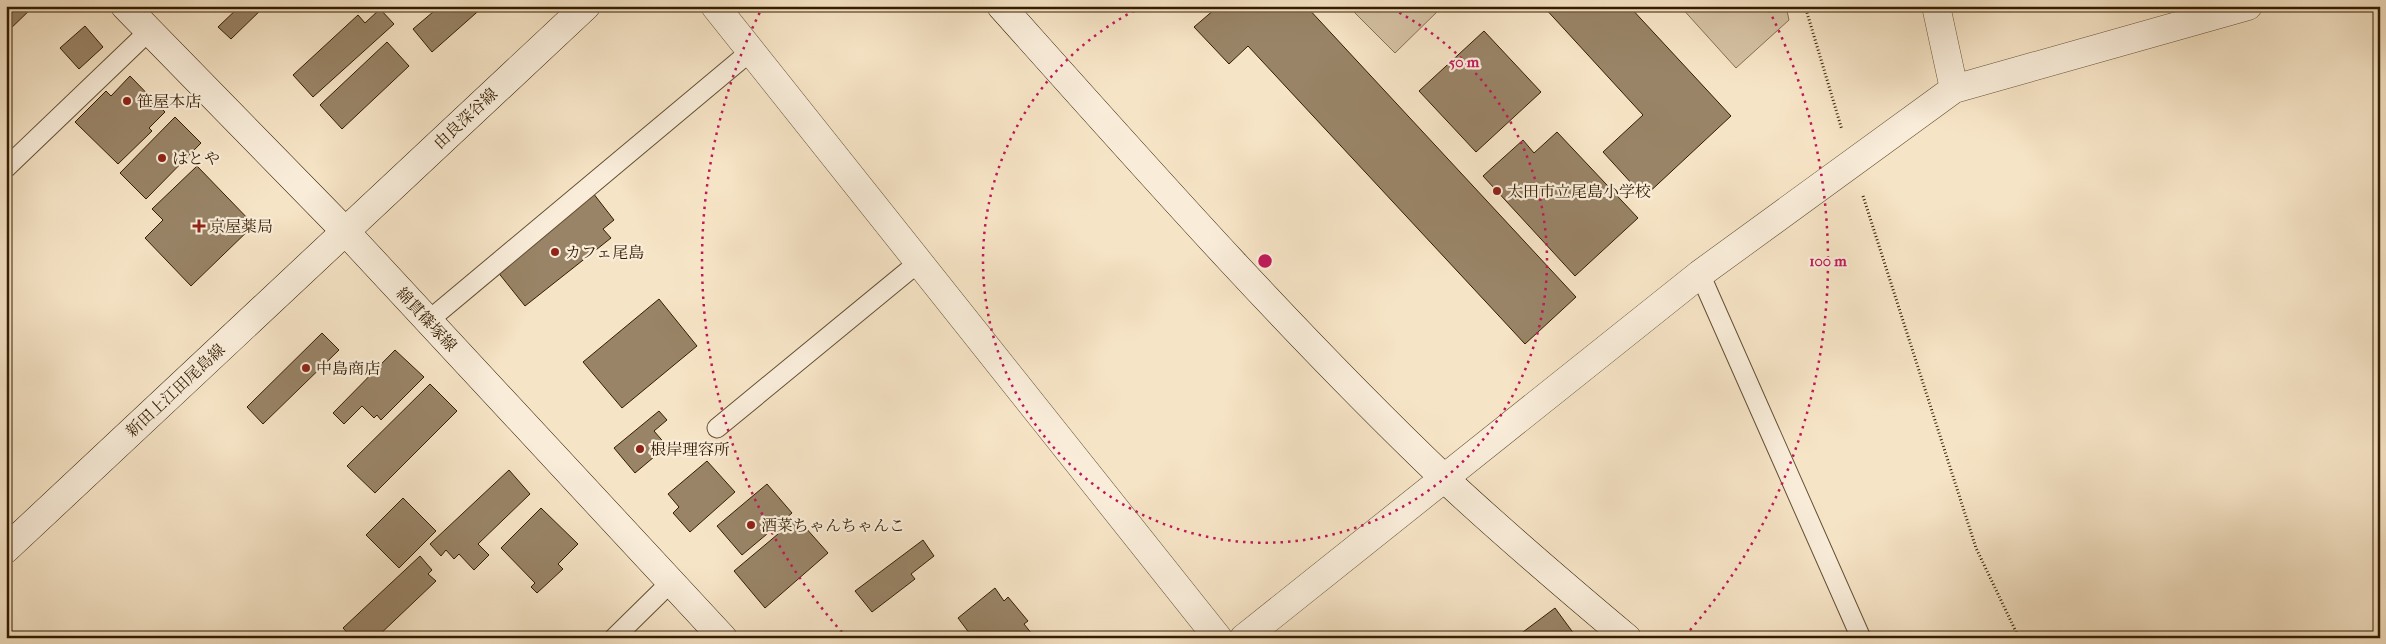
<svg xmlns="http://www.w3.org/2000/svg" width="2386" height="644" font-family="'IM FELL French Canon','Noto Serif JP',serif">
<rect width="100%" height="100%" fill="#f6e4c6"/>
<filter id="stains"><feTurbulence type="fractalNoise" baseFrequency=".004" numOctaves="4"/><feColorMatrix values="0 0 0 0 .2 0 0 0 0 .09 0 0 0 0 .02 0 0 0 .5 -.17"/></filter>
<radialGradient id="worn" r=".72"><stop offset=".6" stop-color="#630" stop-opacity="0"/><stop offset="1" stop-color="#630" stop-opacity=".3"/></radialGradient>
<g fill="#d5c2a4" stroke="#847052">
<polygon points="1348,6 1443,6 1395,53"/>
<polygon points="1680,6 1786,6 1789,20 1736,68"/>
</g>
<g fill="#998467" stroke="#341d00">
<polygon points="6,6 34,6 6,33"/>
<polygon points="240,6 265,6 231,39 218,27"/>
<polygon points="440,6 484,6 432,52 413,29"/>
<polygon points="1213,6 1306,6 1576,297 1525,344 1248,46 1229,64 1194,27 1215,9"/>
<polygon points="1543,6 1629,6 1731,116 1644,197 1603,152 1643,115"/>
<polygon points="380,9 394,24 313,97 293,75 358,15 365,23"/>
<polygon points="85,26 103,47 79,69 60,48"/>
<polygon points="1484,31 1541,92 1476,152 1419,91"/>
<polygon points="387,42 409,66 342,129 320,105"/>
<polygon points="130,76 165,112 149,128 152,131 118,164 75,122 106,91 111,96"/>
<polygon points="175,117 201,143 146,199 120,173"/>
<polygon points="1557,132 1638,218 1575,276 1483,176 1523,140 1534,153"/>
<polygon points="197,166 254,225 191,286 145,238 163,220 152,209"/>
<polygon points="593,193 614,220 603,229 611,238 525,306 497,271"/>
<polygon points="659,299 697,346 622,408 583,362"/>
<polygon points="322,333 339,350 263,424 247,407"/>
<polygon points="395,350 424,377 381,420 377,415 374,418 362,406 344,424 333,413"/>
<polygon points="430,384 457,411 375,493 347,466"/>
<polygon points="659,411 667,420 654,431 667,446 635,473 614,448"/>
<polygon points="707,461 735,492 690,532 673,513 679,507 668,494"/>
<polygon points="509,470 530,494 478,544 489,555 474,570 459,554 454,559 446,550 441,556 430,544"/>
<polygon points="767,484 792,513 742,555 717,526"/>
<polygon points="403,498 436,531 399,568 366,535"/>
<polygon points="541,508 578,544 558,564 563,569 537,593 531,587 535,583 501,548"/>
<polygon points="797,518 828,553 765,608 734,571"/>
<polygon points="923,540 934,556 911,574 915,579 872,612 855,591"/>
<polygon points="420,556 432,570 428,574 436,581 376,638 352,638 343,628"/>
<polygon points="995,588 1004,601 1008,597 1028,621 1024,624 1032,634 1028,638 973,638 958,618"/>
<polygon points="1555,608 1577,638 1515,638"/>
</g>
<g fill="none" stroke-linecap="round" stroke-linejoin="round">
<g stroke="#644f32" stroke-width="21">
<g id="lane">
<polyline points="6,168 149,31"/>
<polyline points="1700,274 1861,638"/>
<polyline points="428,321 751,51"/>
<polyline points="717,428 919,262"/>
<polyline points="614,638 671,582"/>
</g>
</g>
<g stroke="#644f32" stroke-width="29">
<g id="street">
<polyline points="715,6 1218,638"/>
<polyline points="1936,6 1954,89"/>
<polyline points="1244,638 1700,274 1954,89 2248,6"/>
</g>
</g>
<g stroke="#341d00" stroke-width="29">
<g id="secondary">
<polyline points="125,6 344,230 723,638"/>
<path d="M1001,6C1145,167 1289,330 1445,479C1504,534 1565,586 1627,638"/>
<polyline points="6,549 586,6"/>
</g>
</g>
<g stroke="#341d00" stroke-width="3" stroke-dasharray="1 2.5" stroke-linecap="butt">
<polyline points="1805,6 1842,130"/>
<polyline points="1863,196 1976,548 2019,638"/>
</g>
<use href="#lane" stroke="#f9edda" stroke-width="19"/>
<use href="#street" stroke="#f9edda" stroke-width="28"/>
<use href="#secondary" stroke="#f9edda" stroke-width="28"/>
</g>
<g fill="none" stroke="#c2185b" stroke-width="2.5" stroke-dasharray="2.5 5">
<path d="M1386 6A282 282 0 1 1 1144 6"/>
<path d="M847 638A563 563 0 0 1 761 10M1769 10A563 563 0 0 1 1683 638"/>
</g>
<g fill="#8f2418" stroke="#f9edda" stroke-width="2">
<circle cx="127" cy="101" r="5"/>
<circle cx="162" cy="158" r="5"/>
<circle cx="1497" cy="191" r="5"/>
<path d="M196.5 218.5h5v5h5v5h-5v5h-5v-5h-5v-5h5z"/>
<circle cx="555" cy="252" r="5"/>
<circle cx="306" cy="368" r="5"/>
<circle cx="640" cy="449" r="5"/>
<circle cx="751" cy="525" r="5"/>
</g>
<g text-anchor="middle" stroke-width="4.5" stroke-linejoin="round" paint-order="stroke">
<g font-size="16" fill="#341d00" stroke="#f9edda" text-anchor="start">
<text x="137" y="107">笹屋本店</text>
<text x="172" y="164">はとや</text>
<text x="1507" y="197">太田市立尾島小学校</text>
<text x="209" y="232">京屋薬局</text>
<text x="565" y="258">カフェ尾島</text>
<text x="316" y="374">中島商店</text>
<text x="650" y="455">根岸理容所</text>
<text x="761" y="531">酒菜ちゃんちゃんこ</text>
</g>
<g font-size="16" fill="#341d00" stroke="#f9edda">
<text transform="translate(465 118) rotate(-43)" y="6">由良深谷線</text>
<text transform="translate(427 319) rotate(47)" y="6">綿貫篠塚線</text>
<text transform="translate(175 390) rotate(-43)" y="6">新田上江田尾島線</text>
</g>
</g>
<circle cx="1265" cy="261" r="8" fill="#c2185b" stroke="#f9edda" stroke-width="2.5"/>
<g font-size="15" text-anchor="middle" font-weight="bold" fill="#c2185b" stroke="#f9edda" stroke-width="4.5" stroke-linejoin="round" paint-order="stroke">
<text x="1464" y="67">50 m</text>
<text x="1828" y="266">100 m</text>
</g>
<rect width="2386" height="644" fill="none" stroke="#f6e4c6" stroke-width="25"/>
<rect x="8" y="8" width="2371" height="629" fill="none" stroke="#341d00" stroke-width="2.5"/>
<rect x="12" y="12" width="2361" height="619" fill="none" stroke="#341d00"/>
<rect width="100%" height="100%" filter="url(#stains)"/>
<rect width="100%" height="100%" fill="url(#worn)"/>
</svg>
